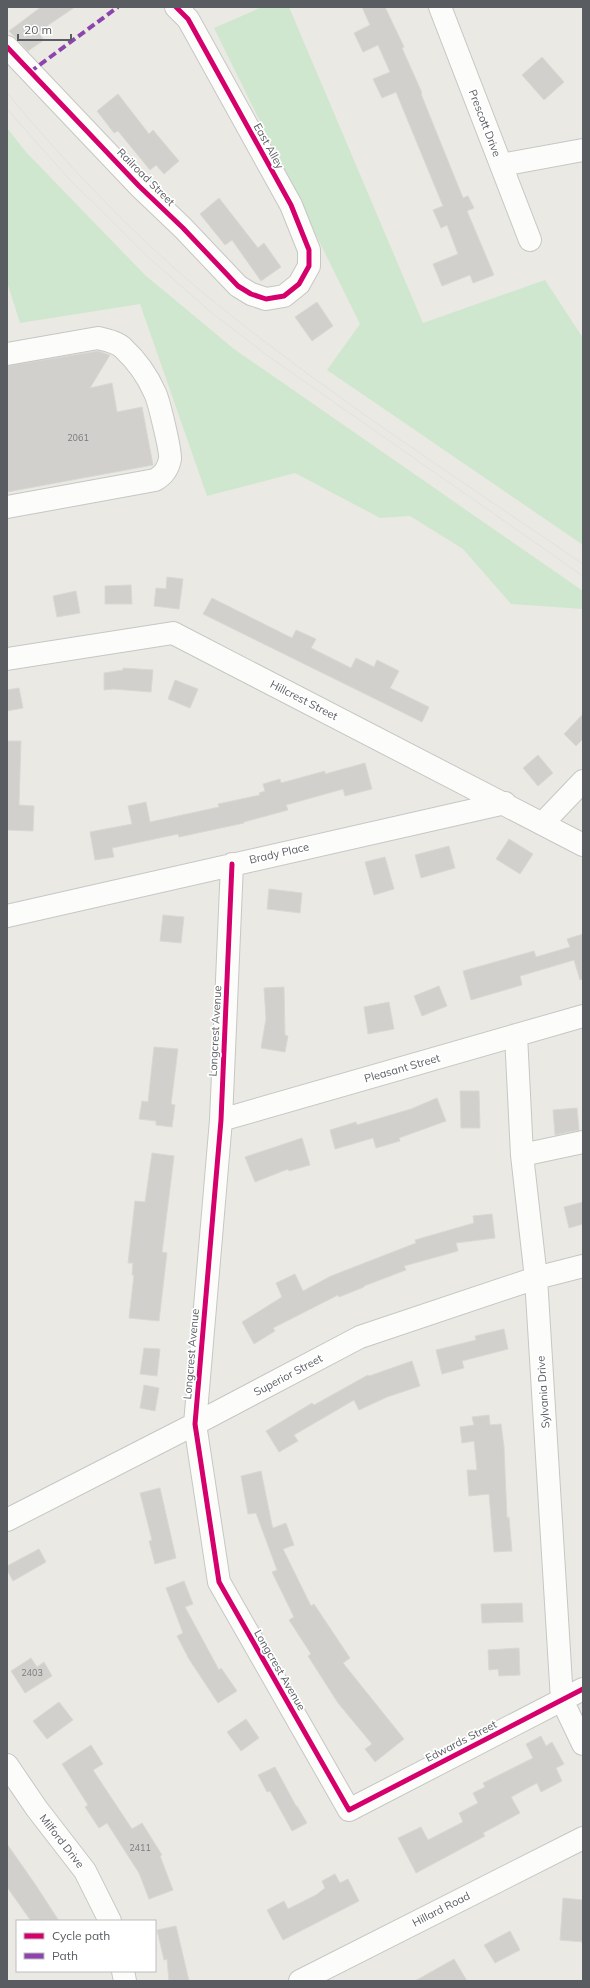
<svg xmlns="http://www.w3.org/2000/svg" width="590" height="1988" font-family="Mulish,sans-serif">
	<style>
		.green { fill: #d0e7cf }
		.building { fill: #d1d0cc; stroke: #dad8d2 }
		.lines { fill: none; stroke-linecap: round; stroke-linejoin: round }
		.minor-casing { stroke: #c6c7c5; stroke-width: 24 }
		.minor { stroke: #fcfcfb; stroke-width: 22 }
		.tram { stroke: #e2e2e1; stroke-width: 1 }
		.quiet { stroke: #8e44ad; stroke-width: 4; stroke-dasharray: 8 4; stroke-linecap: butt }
		.cycleway-casing { stroke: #fff; stroke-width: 8 }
		.cycleway { stroke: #d6006c; stroke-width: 5 }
		.labels { text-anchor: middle; stroke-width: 3.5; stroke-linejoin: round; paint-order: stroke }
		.number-label { font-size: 9px; fill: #787b7e }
		.street-label { font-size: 11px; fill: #595d62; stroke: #fff }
	</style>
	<rect width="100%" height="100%" fill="#eae9e3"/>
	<!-- green -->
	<path class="green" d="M 262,7 L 289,7 L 423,323 L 545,280 L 583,338 L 583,545 L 327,370 L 360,324 L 214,28 Z
		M 7,128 L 26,152 L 145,275 L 234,349 L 583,591 L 583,609 L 511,604 L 463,549 L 410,516 L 380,518 L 295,473 L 207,496 L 140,304 L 20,323 L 7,282 Z"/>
	<!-- building -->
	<path class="building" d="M 41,7 L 75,7 L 38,32 L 44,40 L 28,51 L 9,31 Z
		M 362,7 L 385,7 L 404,47 L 402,48 L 422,93 L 421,94 L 463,198 L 468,196 L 474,208 L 467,211 L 494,275 L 473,283 L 470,275 L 442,286 L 433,264 L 458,254 L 447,225 L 441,228 L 433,210 L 443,206 L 396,92 L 382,98 L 373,79 L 390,72 L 378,45 L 363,52 L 354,33 L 370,25 Z
		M 542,57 L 564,82 L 544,100 L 522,75 Z
		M 118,94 L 149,134 L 153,130 L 179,161 L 164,174 L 156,165 L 150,170 L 118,131 L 114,133 L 97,111 Z
		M 219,198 L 258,248 L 264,243 L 281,267 L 261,281 L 232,240 L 225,245 L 200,214 Z
		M 317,302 L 333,326 L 312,341 L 295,317 Z
		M 98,351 L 110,355 L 90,388 L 112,383 L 117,412 L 142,407 L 153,465 L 7,492 L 7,366 Z
		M 167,577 L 183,579 L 179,609 L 154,606 L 156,588 L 166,589 Z
		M 131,585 L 132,604 L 105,604 L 105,586 Z
		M 76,591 L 80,613 L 57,617 L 53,596 Z
		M 212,598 L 292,638 L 296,630 L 316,639 L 311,648 L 351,668 L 356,658 L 374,667 L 377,660 L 399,671 L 390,688 L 429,707 L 422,722 L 203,614 Z
		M 123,668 L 153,670 L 151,692 L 113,689 L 104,690 L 104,673 L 123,670 Z
		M 175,680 L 198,689 L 190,708 L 168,699 Z
		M 19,688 L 23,708 L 7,711 L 7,690 Z
		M 583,714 L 583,739 L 576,746 L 564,734 Z
		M 7,741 L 21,741 L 19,805 L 34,806 L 33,831 L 7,830 Z
		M 538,755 L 553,773 L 538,786 L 523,768 Z
		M 365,763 L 372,789 L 345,796 L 343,789 L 286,805 L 288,810 L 244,822 L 244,823 L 179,837 L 178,834 L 112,848 L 114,857 L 95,860 L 90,832 L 132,824 L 128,806 L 146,802 L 150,822 L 219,807 L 218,804 L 260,795 L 259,793 L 265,791 L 263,784 L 280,779 L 281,783 L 325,771 L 325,774 Z
		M 509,839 L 533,854 L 520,874 L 496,859 Z
		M 449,846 L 455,868 L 421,878 L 415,855 Z
		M 385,857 L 394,889 L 374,895 L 365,862 Z
		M 269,889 L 302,893 L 300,913 L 267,909 Z
		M 163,915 L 184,917 L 181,943 L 160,941 Z
		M 583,934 L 583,979 L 580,980 L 574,960 L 520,976 L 522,985 L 471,1000 L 463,971 L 534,951 L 536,957 L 570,947 L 567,939 Z
		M 439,986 L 447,1006 L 422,1016 L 414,996 Z
		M 284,987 L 285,1035 L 288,1036 L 285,1052 L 261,1048 L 266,1019 L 264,988 Z
		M 389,1002 L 394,1029 L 368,1034 L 364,1007 Z
		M 154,1047 L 178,1049 L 171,1104 L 175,1105 L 172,1127 L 156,1125 L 156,1121 L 139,1119 L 142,1101 L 148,1102 Z
		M 460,1091 L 479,1091 L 480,1128 L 461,1128 Z
		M 437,1098 L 446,1121 L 399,1138 L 400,1141 L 376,1148 L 373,1138 L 335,1149 L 330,1130 L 356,1122 L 357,1125 L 411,1109 Z
		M 577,1108 L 579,1130 L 555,1135 L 553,1110 Z
		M 302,1138 L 310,1165 L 289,1171 L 288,1169 L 255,1182 L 245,1157 Z
		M 152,1153 L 174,1156 L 162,1252 L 167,1253 L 159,1321 L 129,1318 L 134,1275 L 132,1275 L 133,1263 L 128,1263 L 135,1201 L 145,1202 Z
		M 583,1202 L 583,1224 L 569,1228 L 564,1207 Z
		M 492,1214 L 495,1238 L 456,1243 L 458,1251 L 404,1266 L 406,1270 L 364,1286 L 364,1287 L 339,1297 L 338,1295 L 273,1328 L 275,1331 L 254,1344 L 242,1322 L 282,1297 L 276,1283 L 295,1274 L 303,1291 L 331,1276 L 416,1243 L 415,1240 L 474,1223 L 473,1216 Z
		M 504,1329 L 508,1349 L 462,1361 L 464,1368 L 442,1374 L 436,1350 L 476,1340 L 475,1336 Z
		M 144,1348 L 160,1349 L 157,1376 L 140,1374 Z
		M 412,1361 L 420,1386 L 387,1397 L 359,1410 L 354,1400 L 294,1435 L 298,1441 L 279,1452 L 266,1431 L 312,1403 L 314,1405 L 368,1375 L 369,1376 Z
		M 144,1385 L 159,1388 L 155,1411 L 140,1408 Z
		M 489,1415 L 490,1425 L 501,1424 L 504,1447 L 507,1518 L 509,1517 L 512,1551 L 494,1552 L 489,1494 L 469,1496 L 467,1470 L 477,1470 L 474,1441 L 462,1443 L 460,1427 L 474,1425 L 472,1417 Z
		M 261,1471 L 272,1525 L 273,1528 L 286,1523 L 294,1545 L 283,1549 L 311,1606 L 314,1604 L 350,1658 L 343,1663 L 404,1739 L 375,1762 L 365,1749 L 372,1744 L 338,1703 L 308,1656 L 311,1654 L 289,1620 L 294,1617 L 272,1572 L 277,1570 L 256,1513 L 248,1514 L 241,1476 Z
		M 160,1488 L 176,1558 L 155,1564 L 149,1541 L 152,1540 L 140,1493 Z
		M 39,1549 L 46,1562 L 13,1581 L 7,1570 L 7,1566 Z
		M 184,1581 L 193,1604 L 185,1607 L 219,1670 L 221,1668 L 237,1691 L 218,1703 L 189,1659 L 177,1636 L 183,1633 L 166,1588 Z
		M 522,1603 L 523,1622 L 482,1623 L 481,1604 Z
		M 519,1648 L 520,1675 L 499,1676 L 498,1669 L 489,1670 L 488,1650 Z
		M 31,1658 L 37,1667 L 44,1662 L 52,1676 L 25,1693 L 11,1671 Z
		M 59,1702 L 73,1720 L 47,1739 L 33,1721 Z
		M 246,1719 L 259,1738 L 241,1751 L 227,1732 Z
		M 541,1736 L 546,1746 L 552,1742 L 564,1764 L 556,1768 L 562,1781 L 541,1792 L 537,1783 L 511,1797 L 520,1813 L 483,1833 L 485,1836 L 416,1873 L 398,1838 L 421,1827 L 428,1840 L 463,1822 L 459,1813 L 478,1803 L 473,1793 L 485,1787 L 483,1783 L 533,1758 L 526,1744 Z
		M 91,1745 L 103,1764 L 93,1770 L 132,1829 L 142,1823 L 162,1855 L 160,1856 L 173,1890 L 149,1899 L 139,1873 L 107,1823 L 99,1828 L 85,1807 L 88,1805 L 62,1764 Z
		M 275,1767 L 296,1806 L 297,1806 L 307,1823 L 292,1831 L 270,1791 L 267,1792 L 258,1775 Z
		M 7,1844 L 35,1884 L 59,1921 L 31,1921 L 7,1887 Z
		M 335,1874 L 340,1883 L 348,1879 L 359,1901 L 283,1940 L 267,1910 L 284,1901 L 288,1909 L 316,1895 L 325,1888 L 322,1881 Z
		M 563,1898 L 583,1900 L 583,1942 L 560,1940 Z
		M 176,1926 L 189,1981 L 169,1981 L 167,1959 L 164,1960 L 157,1930 Z
		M 510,1931 L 520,1950 L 495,1963 L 484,1945 Z
		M 454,1959 L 467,1981 L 415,1981 Z"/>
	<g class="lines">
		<!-- minor casing -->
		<g class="minor-casing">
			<path id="minor" d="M 440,7 L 530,240
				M 7,47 L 139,186 L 183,228 L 238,286 L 251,294 L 266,299 L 284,296 L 299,284 L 309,266 L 309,250 L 291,205 L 188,19 L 176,7
				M 501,165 L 583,150
				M 7,354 L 98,338 C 106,340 117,342 123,348 C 136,360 148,377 155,393 C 159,401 171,452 170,459 C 168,469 164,475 155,480 L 7,507
				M 7,659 L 173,633 L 583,845
				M 543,823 L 583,781
				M 232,864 L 221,1120 L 195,1424 L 219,1582 L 349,1810 L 583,1689
				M 7,916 L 505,803
				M 516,1035 L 522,1155 L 536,1278 L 562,1700 L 583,1744
				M 221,1120 L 583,1016
				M 522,1155 L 583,1142
				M 7,1520 L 195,1424 L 360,1337 L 536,1278 L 583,1266
				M 7,1765 L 37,1809 L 85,1871 L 110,1921
				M 123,1971 L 125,1981
				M 300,1981 L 583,1838"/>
		</g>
		<!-- minor -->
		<use href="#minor" class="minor"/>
		<!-- tram -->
		<path class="tram" d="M 7,93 C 69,167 138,240 213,301 C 330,396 459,479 583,564
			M 7,109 L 71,181 L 148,257 L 212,313 L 268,356 L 583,576"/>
		<!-- quiet -->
		<path class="quiet" d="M 30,72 L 118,7"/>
		<!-- cycleway casing -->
		<g class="cycleway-casing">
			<path id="cycleway" d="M 7,47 L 139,186 L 183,228 L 238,286 L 251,294 L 266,299 L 284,296 L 299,284 L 309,266 L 309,250 L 291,205 L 188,19 L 176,7
				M 232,864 L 221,1120 L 195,1424 L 219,1582 L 349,1810 L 583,1689"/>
		</g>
		<!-- cycleway -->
		<use href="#cycleway" class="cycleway"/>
	</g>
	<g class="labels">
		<!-- number labels -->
		<g class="number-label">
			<text x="78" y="441">2061</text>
			<text x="32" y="1676">2403</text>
			<text x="140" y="1851">2411</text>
		</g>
		<!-- street labels -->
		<g class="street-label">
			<text transform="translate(485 123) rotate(69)" y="4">Prescott Drive</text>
			<text transform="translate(269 146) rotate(61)" y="4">East Alley</text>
			<text transform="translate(146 177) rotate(45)" y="4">Railroad Street</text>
			<text transform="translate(304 700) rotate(27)" y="4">Hillcrest Street</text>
			<text transform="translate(279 853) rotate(-13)" y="4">Brady Place</text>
			<text transform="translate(215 1031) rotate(-87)" y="4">Longcrest Avenue</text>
			<text transform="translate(402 1068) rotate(-16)" y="4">Pleasant Street</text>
			<text transform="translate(191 1354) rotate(-85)" y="4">Longcrest Avenue</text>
			<text transform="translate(288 1375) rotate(-28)" y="4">Superior Street</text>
			<text transform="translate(543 1392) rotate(-94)" y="4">Sylvania Drive</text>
			<text transform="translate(280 1670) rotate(60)" y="4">Longcrest Avenue</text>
			<text transform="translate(461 1741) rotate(-27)" y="4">Edwards Street</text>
			<text transform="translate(62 1841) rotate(52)" y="4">Milford Drive</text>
			<text transform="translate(441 1909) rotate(-27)" y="4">Hillard Road</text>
		</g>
	</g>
	<!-- border -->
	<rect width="590" height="1988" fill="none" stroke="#595d62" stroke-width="16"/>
	<!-- legend -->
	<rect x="16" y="1920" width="140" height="52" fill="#ffffff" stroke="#bdbec0"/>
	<rect x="24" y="1933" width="20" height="6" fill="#d6006c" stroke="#bdbec0"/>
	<text x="52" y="1940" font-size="12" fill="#595d62">Cycle path</text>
	<rect x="24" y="1953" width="20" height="6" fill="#8e44ad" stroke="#bdbec0"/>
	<text x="52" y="1960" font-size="12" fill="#595d62">Path</text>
	<!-- scale -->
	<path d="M18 34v6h53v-6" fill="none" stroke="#595d62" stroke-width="2"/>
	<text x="24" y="34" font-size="12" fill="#595d62" stroke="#ffffff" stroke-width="3" paint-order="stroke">20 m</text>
</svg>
